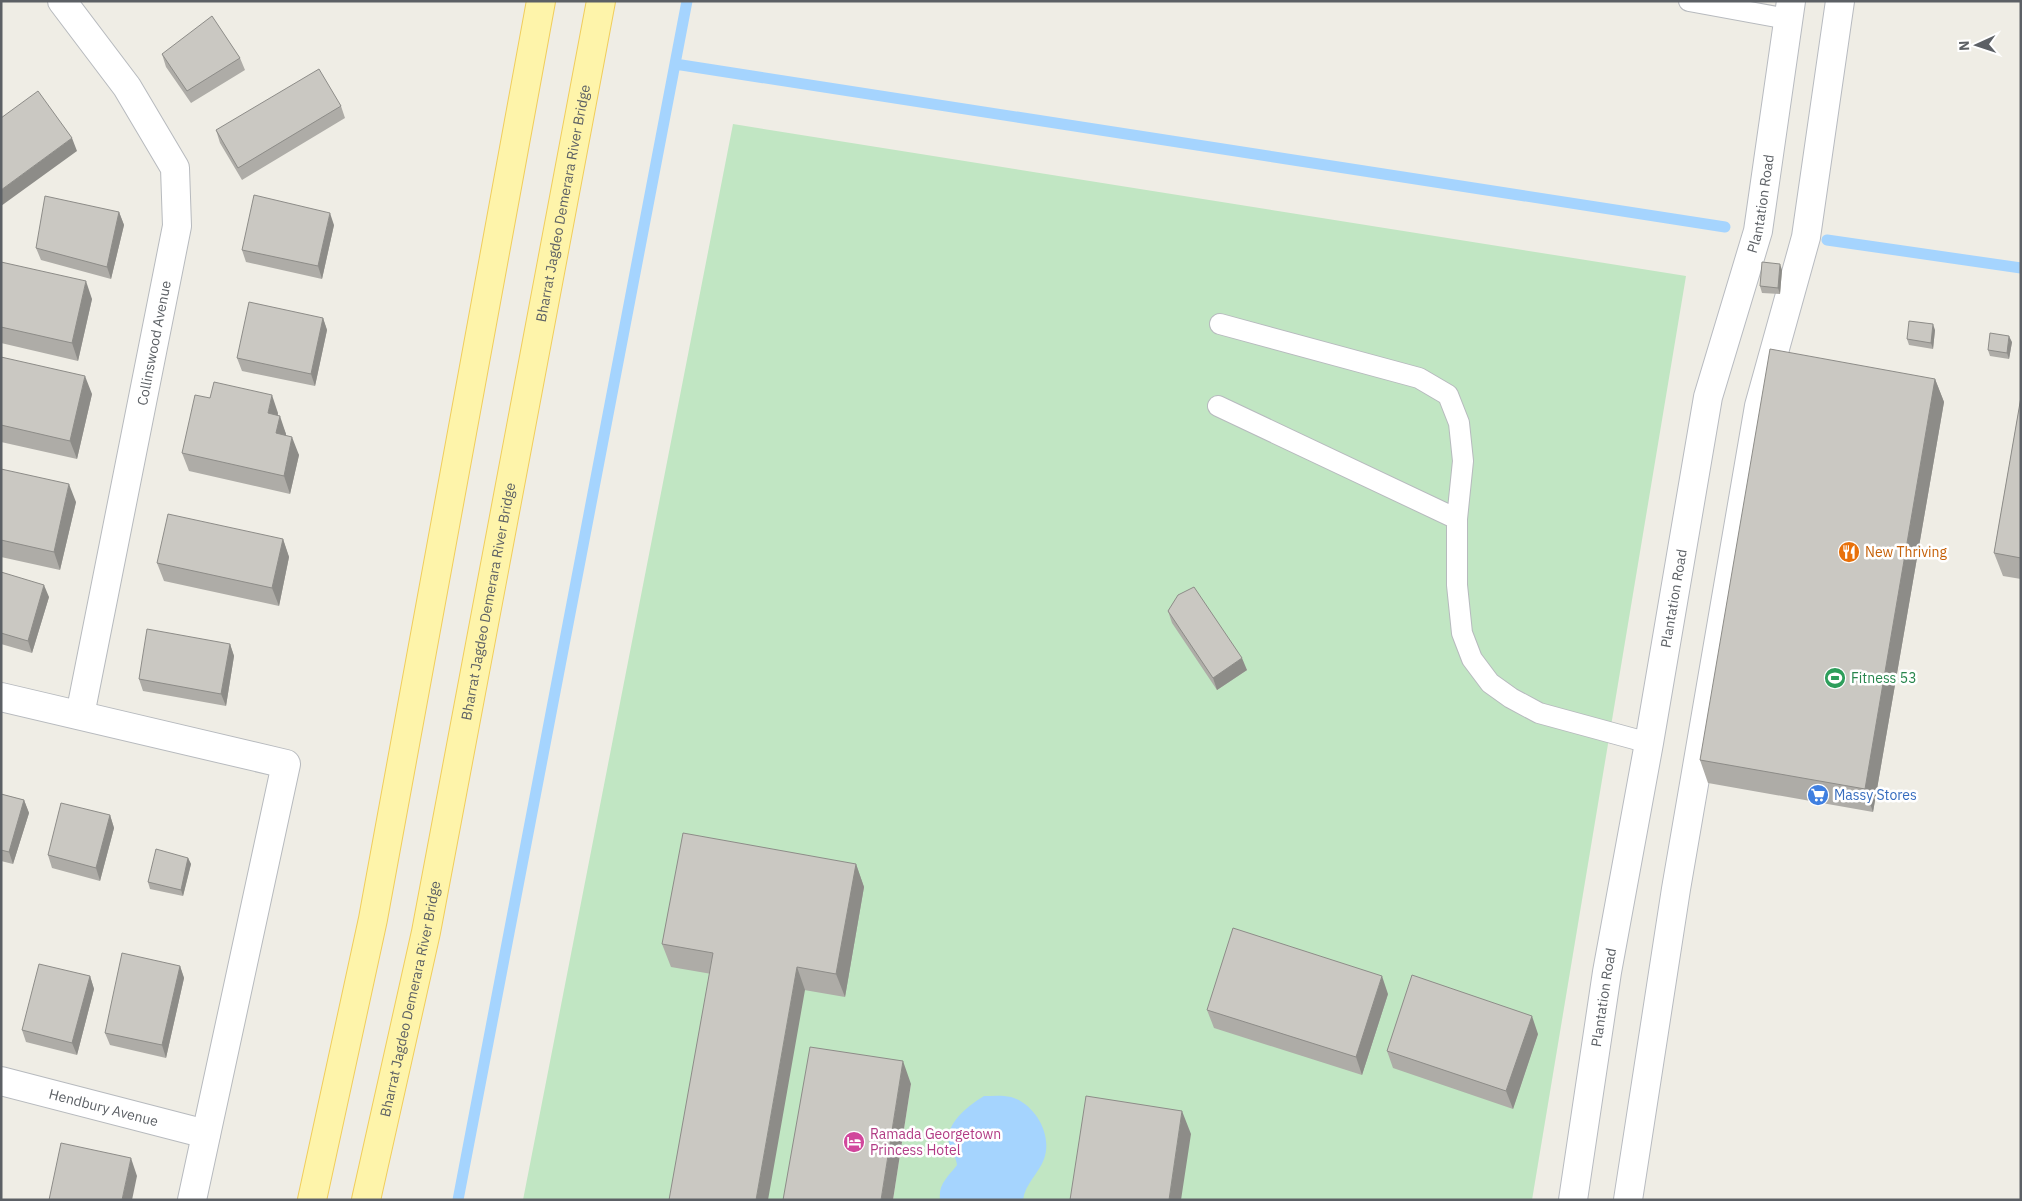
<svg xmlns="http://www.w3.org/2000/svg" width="2022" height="1201" font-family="'IBM Plex Sans',sans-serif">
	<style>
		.green { fill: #c1e6c3 }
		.water { fill: #a5d4fe }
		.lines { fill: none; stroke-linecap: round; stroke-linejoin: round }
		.stream { stroke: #a5d4fe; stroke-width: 11 }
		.lane-casing { stroke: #b7babe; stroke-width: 22 }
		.street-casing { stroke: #b7babe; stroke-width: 30 }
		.secondary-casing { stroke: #b8bbc0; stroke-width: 30 }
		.primary-casing { stroke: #f0cd5c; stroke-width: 30 }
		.lane { stroke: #fff; stroke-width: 20 }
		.street { stroke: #fff; stroke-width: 28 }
		.secondary { stroke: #fff; stroke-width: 28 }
		.primary { stroke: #fef4aa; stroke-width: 28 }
		.wall { fill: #aeaca7 }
		.shaded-wall { fill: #8d8c88 }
		.building { fill: #cac8c2; stroke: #8d8c88 }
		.labels { text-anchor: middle; stroke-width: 5; stroke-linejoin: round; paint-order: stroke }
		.street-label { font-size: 14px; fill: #5c6065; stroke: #fff }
		.food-label { font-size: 14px; fill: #c56008; stroke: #fff; text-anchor: start }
		.leisure-label { font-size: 14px; fill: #27864d; stroke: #fff; text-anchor: start }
		.shop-label { font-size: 14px; fill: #366cbe; stroke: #fff; text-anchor: start }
		.hotel-label { font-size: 14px; fill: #b23c85; stroke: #fff; text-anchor: start }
	</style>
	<rect width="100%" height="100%" fill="#efede5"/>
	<!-- green -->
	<path class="green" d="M 733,124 L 1686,276 L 1532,1200 L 893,1200 L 911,1084 L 795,1200 L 523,1200 Z"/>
	<!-- water -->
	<path class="water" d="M 984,1096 C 993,1096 1002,1095 1011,1097 C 1035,1104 1053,1135 1044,1159 C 1039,1173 1025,1184 1023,1200 L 940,1200 C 938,1184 948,1177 957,1165 C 956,1157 953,1154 950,1147 C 942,1125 968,1106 984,1096 Z"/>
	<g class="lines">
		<!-- stream -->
		<path class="stream" d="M 675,64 L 1725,227
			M 1827,240 L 2021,268
			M 458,1200 L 687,1"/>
		<!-- lane casing -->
		<g class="lane-casing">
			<path id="lane" d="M 1689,1 L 1788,19
				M 1220,324 L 1419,378 L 1448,395 L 1459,423 L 1463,461 L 1457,519 L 1457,585 L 1462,633 L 1472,659 L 1490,683 L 1511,698 L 1539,713 L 1649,743
				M 1218,406 L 1457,519"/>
		</g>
		<!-- street casing -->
		<g class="street-casing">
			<g id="street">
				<path d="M 62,1 L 127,87 L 175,168 L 177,226 L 80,715"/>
				<path d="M 1,697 L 286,764 L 192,1200"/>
				<path id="s1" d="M 1,1081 L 206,1134"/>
			</g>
		</g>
		<!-- secondary casing -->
		<g class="secondary-casing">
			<g id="secondary">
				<path id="s2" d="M 1573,1200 L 1607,972 L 1649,743 L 1708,397 L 1758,231 L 1791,1"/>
				<path d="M 1628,1200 L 1676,889 L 1759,406 L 1806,237 L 1840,1"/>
			</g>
		</g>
		<!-- primary casing -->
		<g class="primary-casing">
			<g id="primary">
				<path d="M 312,1200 L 373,919 L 541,1"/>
				<path id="s3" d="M 366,1200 L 426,932 L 601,1"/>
			</g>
		</g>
		<!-- lane -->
		<use href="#lane" class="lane"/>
		<!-- street -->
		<use href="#street" class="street"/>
		<!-- secondary -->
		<use href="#secondary" class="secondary"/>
		<!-- primary -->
		<use href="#primary" class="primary"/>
	</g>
	<!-- wall -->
	<path class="wall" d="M 162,54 L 240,58 L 245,70 L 191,103 L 166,67 Z
		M 341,106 L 345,118 L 242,180 L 220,143 L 216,130 Z
		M 119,212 L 124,225 L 111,279 L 41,260 L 36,248 Z
		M 334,225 L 322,279 L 246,262 L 242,250 Z
		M 1,262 L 92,299 L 78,361 L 1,343 Z
		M 1782,270 L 1780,294 L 1762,293 L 1760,286 Z
		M 323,318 L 327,330 L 315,386 L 242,371 L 237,358 Z
		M 1935,330 L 1933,349 L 1909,345 L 1907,339 Z
		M 2012,342 L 2009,359 L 1990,356 L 1988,350 Z
		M 1,357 L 92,394 L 77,459 L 1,442 Z
		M 1935,379 L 1944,402 L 1873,812 L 1708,783 L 1700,760 Z
		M 2021,397 L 2021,579 L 2003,576 L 1994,553 Z
		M 278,413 L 278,415 L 286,434 L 286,436 L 299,455 L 290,494 L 189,471 L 182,453 Z
		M 1,469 L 76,502 L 60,570 L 1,557 Z
		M 283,539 L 289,557 L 279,606 L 164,581 L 157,563 Z
		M 1,572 L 49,597 L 32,653 L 1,644 Z
		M 1168,611 L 1247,670 L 1217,690 L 1172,623 Z
		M 230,644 L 234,656 L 226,706 L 143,691 L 139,679 Z
		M 1,794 L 24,800 L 29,813 L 13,864 L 1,861 Z
		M 110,815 L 114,828 L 100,881 L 52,868 L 48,855 Z
		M 188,858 L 191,864 L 183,896 L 150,889 L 148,882 Z
		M 856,864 L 864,887 L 845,997 L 671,967 L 662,944 Z
		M 180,966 L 184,978 L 166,1058 L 110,1045 L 105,1033 Z
		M 90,976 L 94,989 L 77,1055 L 26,1042 L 22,1030 Z
		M 1388,994 L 1362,1075 L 1214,1028 L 1207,1010 Z
		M 1538,1034 L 1513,1109 L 1393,1068 L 1387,1051 Z"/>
	<!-- shaded-wall -->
	<path class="shaded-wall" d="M 72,138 L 77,151 L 1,206 L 1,190 Z
		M 119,212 L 124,225 L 111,279 L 107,267 Z
		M 330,213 L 334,225 L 322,279 L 318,266 Z
		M 1780,264 L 1782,270 L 1780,294 L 1778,288 Z
		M 86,281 L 92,299 L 78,361 L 72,343 Z
		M 323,318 L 327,330 L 315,386 L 311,374 Z
		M 1933,324 L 1935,330 L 1933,349 L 1931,343 Z
		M 2009,336 L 2012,342 L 2009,359 L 2007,353 Z
		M 85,376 L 92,394 L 77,459 L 70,441 Z
		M 1935,379 L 1944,402 L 1873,812 L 1865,789 Z
		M 272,395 L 278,413 L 274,431 L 268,413 Z
		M 280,416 L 286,434 L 283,451 L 276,433 Z
		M 292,437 L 299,455 L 290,494 L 284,476 Z
		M 69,484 L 76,502 L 60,570 L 54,552 Z
		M 283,539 L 289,557 L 279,606 L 272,588 Z
		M 44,585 L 49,597 L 32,653 L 28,641 Z
		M 230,644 L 234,656 L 226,706 L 221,694 Z
		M 1242,658 L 1247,670 L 1217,690 L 1213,678 Z
		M 24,800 L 29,813 L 13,864 L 9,852 Z
		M 110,815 L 114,828 L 100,881 L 96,868 Z
		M 188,858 L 191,864 L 183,896 L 181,890 Z
		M 856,864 L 864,887 L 845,997 L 836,974 Z
		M 180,966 L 184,978 L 166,1058 L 162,1045 Z
		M 797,967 L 805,990 L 768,1200 L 756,1200 Z
		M 90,976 L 94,989 L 77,1055 L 72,1043 Z
		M 1382,976 L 1388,994 L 1362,1075 L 1356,1057 Z
		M 1532,1016 L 1538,1034 L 1513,1109 L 1506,1091 Z
		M 903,1061 L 911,1084 L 893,1200 L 881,1200 Z
		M 1182,1111 L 1191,1134 L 1181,1200 L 1169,1200 Z
		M 131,1158 L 137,1176 L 132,1200 L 122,1200 Z"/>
	<!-- building -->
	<path class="building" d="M 212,16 L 240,58 L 187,91 L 162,54 Z
		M 319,69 L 341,106 L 238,168 L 216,130 Z
		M 38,91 L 72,138 L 1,190 L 1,118 Z
		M 254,195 L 330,213 L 318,266 L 242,250 Z
		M 45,196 L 119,212 L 107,267 L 36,248 Z
		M 1,262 L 86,281 L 72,343 L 1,327 Z
		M 1762,262 L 1780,264 L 1778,288 L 1760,286 Z
		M 249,302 L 323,318 L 311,374 L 237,358 Z
		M 1909,321 L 1933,324 L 1931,343 L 1907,339 Z
		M 1990,333 L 2009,336 L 2007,353 L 1988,350 Z
		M 1770,349 L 1935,379 L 1865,789 L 1700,760 Z
		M 1,357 L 85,376 L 70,441 L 1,425 Z
		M 214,382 L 272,395 L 268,413 L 280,416 L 276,433 L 292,437 L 284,476 L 182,453 L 195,395 L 210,398 Z
		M 2021,397 L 2021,558 L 1994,553 Z
		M 1,469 L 69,484 L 54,552 L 1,540 Z
		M 168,514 L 283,539 L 272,588 L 157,563 Z
		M 1,572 L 44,585 L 28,641 L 1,633 Z
		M 1194,587 L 1242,658 L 1213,678 L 1168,611 L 1178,595 Z
		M 147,629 L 230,644 L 221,694 L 139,679 Z
		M 1,794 L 24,800 L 9,852 L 1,850 Z
		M 61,803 L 110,815 L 96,868 L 48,855 Z
		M 683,833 L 856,864 L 836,974 L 797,967 L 756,1200 L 669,1200 L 713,953 L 662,944 Z
		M 156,849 L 188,858 L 181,890 L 148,882 Z
		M 1233,928 L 1382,976 L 1356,1057 L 1207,1010 Z
		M 122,953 L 180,966 L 162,1045 L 105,1033 Z
		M 39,964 L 90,976 L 72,1043 L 22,1030 Z
		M 1412,975 L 1532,1016 L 1506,1091 L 1387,1051 Z
		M 810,1047 L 903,1061 L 881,1200 L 783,1200 Z
		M 1086,1096 L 1182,1111 L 1169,1200 L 1070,1200 Z
		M 61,1143 L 131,1158 L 122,1200 L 49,1200 Z"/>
	<!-- icons -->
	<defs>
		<g id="restaurant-disc" transform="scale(1.125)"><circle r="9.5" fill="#e8710a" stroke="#fff"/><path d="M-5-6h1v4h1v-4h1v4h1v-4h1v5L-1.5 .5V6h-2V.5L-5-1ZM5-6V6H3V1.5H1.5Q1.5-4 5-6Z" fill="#fff"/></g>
		<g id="stadium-disc" transform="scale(1.125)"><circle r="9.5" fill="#2e9e5b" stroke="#fff"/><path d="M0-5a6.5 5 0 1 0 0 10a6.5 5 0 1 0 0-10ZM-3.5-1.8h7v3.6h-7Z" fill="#fff"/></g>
		<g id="supermarket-disc" transform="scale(1.125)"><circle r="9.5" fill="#3f7fe0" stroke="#fff"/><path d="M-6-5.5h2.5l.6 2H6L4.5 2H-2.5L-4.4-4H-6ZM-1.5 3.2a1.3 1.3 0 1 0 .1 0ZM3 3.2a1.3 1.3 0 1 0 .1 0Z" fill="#fff"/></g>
		<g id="hotel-disc" transform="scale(1.125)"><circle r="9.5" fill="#d1479c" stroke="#fff"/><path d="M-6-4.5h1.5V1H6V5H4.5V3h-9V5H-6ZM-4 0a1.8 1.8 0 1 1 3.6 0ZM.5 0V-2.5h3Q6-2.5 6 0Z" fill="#fff"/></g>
	</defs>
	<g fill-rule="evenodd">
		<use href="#restaurant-disc" x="1849" y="552"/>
		<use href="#stadium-disc" x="1835" y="678"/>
		<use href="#supermarket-disc" x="1818" y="795"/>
		<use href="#hotel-disc" x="854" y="1142"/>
	</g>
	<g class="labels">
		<!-- street labels -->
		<g class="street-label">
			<text dy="5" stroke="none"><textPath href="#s3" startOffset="1016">Bharrat Jagdeo Demerara River Bridge</textPath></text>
			<text dy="5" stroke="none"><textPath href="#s2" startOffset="1015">Plantation Road</textPath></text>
			<text transform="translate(154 343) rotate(-79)" y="5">Collinswood Avenue</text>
			<text dy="5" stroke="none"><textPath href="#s2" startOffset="610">Plantation Road</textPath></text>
			<text dy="5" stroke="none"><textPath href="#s3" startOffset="611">Bharrat Jagdeo Demerara River Bridge</textPath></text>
			<text dy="5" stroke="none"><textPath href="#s2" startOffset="205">Plantation Road</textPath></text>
			<text dy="5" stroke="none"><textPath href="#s3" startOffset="206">Bharrat Jagdeo Demerara River Bridge</textPath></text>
			<text dy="5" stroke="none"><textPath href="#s1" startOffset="106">Hendbury Avenue</textPath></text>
		</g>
		<!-- food labels -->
		<g class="food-label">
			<text x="1865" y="557">New Thriving</text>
		</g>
		<!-- leisure labels -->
		<g class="leisure-label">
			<text x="1851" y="683">Fitness 53</text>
		</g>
		<!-- shop labels -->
		<g class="shop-label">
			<text x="1834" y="800">Massy Stores</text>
		</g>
		<!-- hotel labels -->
		<g class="hotel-label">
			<text x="870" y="1139">Ramada Georgetown<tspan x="870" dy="16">Princess Hotel</tspan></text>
		</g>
	</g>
	<!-- border -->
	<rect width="2022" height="1201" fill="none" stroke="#5c6065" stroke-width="5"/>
	<!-- north arrow -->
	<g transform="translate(1977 45) rotate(267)" stroke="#ffffff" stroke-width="4" paint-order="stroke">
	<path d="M0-4L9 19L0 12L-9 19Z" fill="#5c6065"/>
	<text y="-8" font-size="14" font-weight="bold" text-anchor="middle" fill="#5c6065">N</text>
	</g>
</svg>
